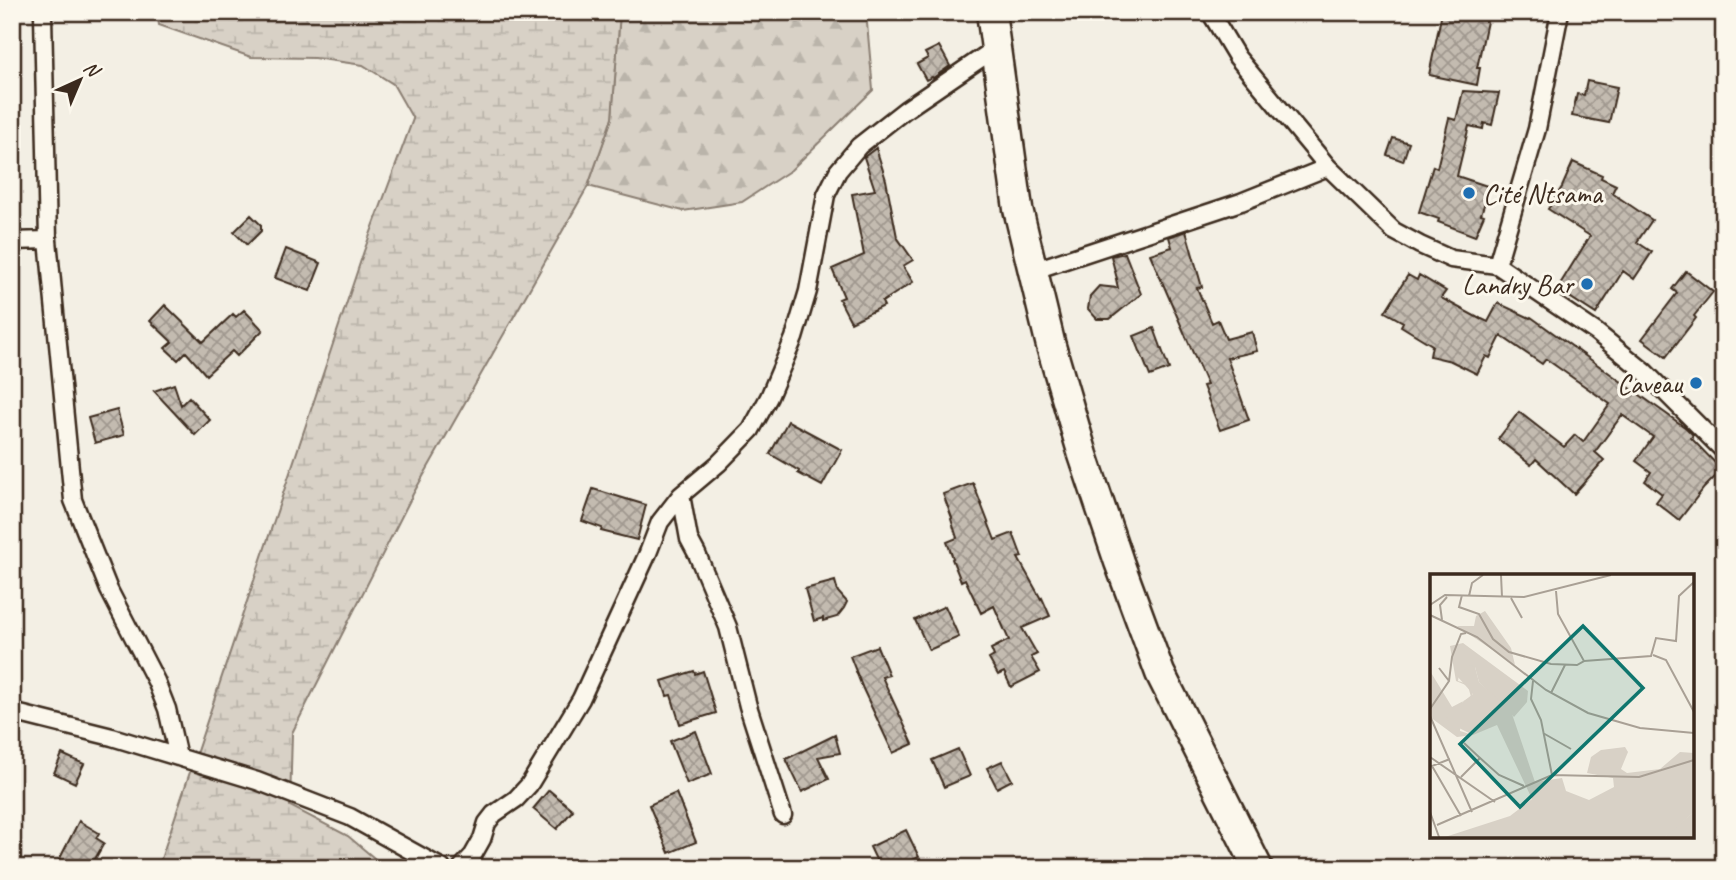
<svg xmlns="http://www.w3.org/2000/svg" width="1736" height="880" font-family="Caveat,sans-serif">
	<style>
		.forest { fill: url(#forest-firs); stroke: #8a7e72; stroke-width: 2 }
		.wetland { fill: url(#wetland-marsh); stroke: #8a7e72; stroke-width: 2 }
		.building { fill: url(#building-cross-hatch); stroke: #3b2a1e; stroke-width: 2 }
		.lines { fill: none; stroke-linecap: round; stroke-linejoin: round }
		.minor-casing { stroke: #3b2a1e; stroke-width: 21 }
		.trunk-casing { stroke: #3b2a1e; stroke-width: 33 }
		.minor { stroke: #fbf7ec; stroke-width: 16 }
		.trunk { stroke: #fbf7ec; stroke-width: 28 }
		.poi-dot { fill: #1f6fb2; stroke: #fbf7ec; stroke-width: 2.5 }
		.labels { text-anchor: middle; stroke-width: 6; stroke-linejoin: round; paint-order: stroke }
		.poi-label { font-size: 28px; fill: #3b2a1e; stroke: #fbf7ec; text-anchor: end }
		.inset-road { fill: none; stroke: #a9a095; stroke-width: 2 }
		.view { fill: #0f766e; fill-opacity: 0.15; stroke: #0f766e; stroke-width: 3.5 }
		.inset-edge { fill: none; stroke: #3b2a1e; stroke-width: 3.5 }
	</style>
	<defs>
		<pattern id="forest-firs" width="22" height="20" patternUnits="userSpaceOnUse" patternTransform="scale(1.75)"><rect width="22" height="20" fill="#d8d1c6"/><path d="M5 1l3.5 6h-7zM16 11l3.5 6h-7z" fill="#bab4aa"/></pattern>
		<pattern id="wetland-marsh" width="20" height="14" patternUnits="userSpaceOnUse" patternTransform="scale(1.75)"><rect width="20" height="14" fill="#d8d1c6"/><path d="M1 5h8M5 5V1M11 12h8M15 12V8" fill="none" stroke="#bab4aa"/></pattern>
		<pattern id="building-cross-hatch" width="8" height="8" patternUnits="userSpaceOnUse" patternTransform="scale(1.75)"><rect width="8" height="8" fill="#c3bbb0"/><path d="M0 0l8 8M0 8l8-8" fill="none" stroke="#a0988f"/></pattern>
	</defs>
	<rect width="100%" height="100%" fill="#f3efe4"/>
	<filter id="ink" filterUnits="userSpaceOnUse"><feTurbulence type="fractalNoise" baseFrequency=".0143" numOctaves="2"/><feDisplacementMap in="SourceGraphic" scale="14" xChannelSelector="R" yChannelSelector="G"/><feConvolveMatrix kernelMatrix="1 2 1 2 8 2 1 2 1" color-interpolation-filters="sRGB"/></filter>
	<g filter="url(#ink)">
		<!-- forest -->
		<path class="forest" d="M 620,12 L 866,12 L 873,90 L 791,170 L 742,202 L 683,211 L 588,186 L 612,118 Z"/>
		<!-- wetland -->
		<path class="wetland" d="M 157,12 L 620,12 L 612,118 L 588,186 L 413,494 L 292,733 L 290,806 L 348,836 L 386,868 L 158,868 L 364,251 L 413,119 L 393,84 L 363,65 L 314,58 L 251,57 L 159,25 Z"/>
		<!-- building -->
		<path class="building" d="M 1442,12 L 1489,12 L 1477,68 L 1480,68 L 1477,85 L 1429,75 Z
			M 939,46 L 950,66 L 933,78 L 932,77 L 926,80 L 917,64 L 928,58 L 925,53 Z
			M 1587,81 L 1617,87 L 1609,123 L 1572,116 L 1577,94 L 1584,95 Z
			M 1463,91 L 1499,93 L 1492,125 L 1484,123 L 1483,129 L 1469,126 L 1457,176 L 1490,187 L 1481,214 L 1484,215 L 1475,236 L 1438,222 L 1439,219 L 1419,212 L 1433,166 L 1437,168 L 1449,118 L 1456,120 Z
			M 1393,138 L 1409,143 L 1403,161 L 1387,155 Z
			M 876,148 L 886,180 L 897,237 L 913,260 L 903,266 L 913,282 L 882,302 L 884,306 L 851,322 L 839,299 L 844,297 L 832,269 L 864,255 L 852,194 L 875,190 L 864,157 Z
			M 1573,162 L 1602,175 L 1601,178 L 1616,185 L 1612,193 L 1652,220 L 1637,242 L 1652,252 L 1634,279 L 1623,271 L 1596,314 L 1557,289 L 1590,236 L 1548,209 L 1562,187 Z
			M 251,215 L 261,225 L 261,231 L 247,245 L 234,232 Z
			M 1186,231 L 1202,287 L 1197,288 L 1212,323 L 1218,320 L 1226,339 L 1252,332 L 1257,351 L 1227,358 L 1249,420 L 1220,430 L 1203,386 L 1207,385 L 1150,254 L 1172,247 L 1169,237 Z
			M 286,249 L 321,263 L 310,291 L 275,278 Z
			M 1125,253 L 1141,294 L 1110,319 L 1097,319 L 1088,309 L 1090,296 L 1099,286 L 1118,288 L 1116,279 L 1117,279 L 1111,256 Z
			M 1686,271 L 1713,292 L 1694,316 L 1696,318 L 1666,357 L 1642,339 L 1677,293 L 1672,289 Z
			M 1408,275 L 1417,280 L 1419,275 L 1446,291 L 1441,298 L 1480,319 L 1480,318 L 1488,322 L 1498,303 L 1530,318 L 1531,317 L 1686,428 L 1693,435 L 1691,438 L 1722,470 L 1704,488 L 1679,520 L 1656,502 L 1662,494 L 1645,481 L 1651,472 L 1636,461 L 1653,437 L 1622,415 L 1595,452 L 1604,460 L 1574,494 L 1536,459 L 1531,465 L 1498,439 L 1519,412 L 1564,447 L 1575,435 L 1583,442 L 1610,404 L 1546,359 L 1542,364 L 1501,336 L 1490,358 L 1486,356 L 1477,374 L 1451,361 L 1430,356 L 1432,345 L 1401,326 L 1403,322 L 1385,312 Z
			M 165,305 L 203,342 L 233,314 L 236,317 L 244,310 L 263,330 L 237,356 L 232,351 L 206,375 L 186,352 L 178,360 L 165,348 L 172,342 L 150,321 Z
			M 1154,328 L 1169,369 L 1150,376 L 1134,336 Z
			M 174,384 L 181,405 L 189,397 L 210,420 L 195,435 L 154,391 Z
			M 117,410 L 124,435 L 95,443 L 88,418 Z
			M 788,421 L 842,450 L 822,486 L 798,473 L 799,471 L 770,454 Z
			M 973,483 L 995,540 L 1013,533 L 1022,557 L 1018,558 L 1041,599 L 1042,598 L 1050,616 L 1022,628 L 1037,654 L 1031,657 L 1040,672 L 1011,687 L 1004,672 L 998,675 L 989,659 L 994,656 L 991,649 L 1009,640 L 994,606 L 981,613 L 965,579 L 961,581 L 952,559 L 953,558 L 947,542 L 957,538 L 951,519 L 952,518 L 943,494 Z
			M 593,489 L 646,505 L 637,540 L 601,531 L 602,528 L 582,521 Z
			M 835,581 L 838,592 L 847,602 L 844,608 L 837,617 L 823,621 L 823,618 L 814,621 L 805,589 Z
			M 945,606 L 959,637 L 929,650 L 915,620 Z
			M 877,646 L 889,675 L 882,677 L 913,744 L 893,753 L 863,689 L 850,656 Z
			M 694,671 L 695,674 L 703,671 L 716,713 L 680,724 L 671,695 L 667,696 L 662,681 Z
			M 696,731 L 712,774 L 687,784 L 670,741 Z
			M 835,735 L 840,753 L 818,757 L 829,779 L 802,792 L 786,759 Z
			M 958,749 L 970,776 L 944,787 L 932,760 Z
			M 62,754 L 84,764 L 75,783 L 54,773 Z
			M 1002,761 L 1012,780 L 997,788 L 987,768 Z
			M 549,790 L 573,810 L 557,829 L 533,809 Z
			M 676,793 L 696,842 L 669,853 L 649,805 Z
			M 79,821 L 99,833 L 96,838 L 104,843 L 90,868 L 55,868 Z
			M 906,830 L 919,857 L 896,868 L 880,868 L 870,847 Z"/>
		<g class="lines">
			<!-- minor casing -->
			<g class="minor-casing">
				<path id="minor" d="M 1210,12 L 1237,57 L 1328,167 L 1394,231 L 1420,245 L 1451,259 L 1497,265 L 1537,129 L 1560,12
					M 43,15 L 48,240
					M 12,241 L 48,240 L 73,500 L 109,590 L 156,681 L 167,709 L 178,757
					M 1497,265 L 1596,332 L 1645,372 L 1724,451
					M 1032,271 L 1241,202 L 1328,167
					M 681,495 L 689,539 L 697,554 L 728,627 L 748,706 L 783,815
					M 12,712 L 112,737 L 257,781 L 350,817 L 442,868
					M 461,868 L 473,855 L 482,839 L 487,823 L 494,814 L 516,799 L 529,785 L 581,699 L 648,553 L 660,522 L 681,495 L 719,463 L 751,430 L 769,397 L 794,338 L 808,291 L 826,195 L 838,171 L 859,146 L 905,110 L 996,48"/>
			</g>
			<!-- trunk casing -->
			<g class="trunk-casing">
				<path id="trunk" d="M 991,12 L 1018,209 L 1051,346 L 1083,455 L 1119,562 L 1160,673 L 1258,868"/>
			</g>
			<!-- minor -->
			<use href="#minor" class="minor"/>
			<!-- trunk -->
			<use href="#trunk" class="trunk"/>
		</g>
	</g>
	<!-- markers -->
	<g class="poi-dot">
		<circle cx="1469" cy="193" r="7"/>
		<circle cx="1587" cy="284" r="7"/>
		<circle cx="1696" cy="383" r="7"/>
	</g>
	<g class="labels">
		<!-- poi labels -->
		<g class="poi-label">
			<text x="1483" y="203" text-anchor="start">Cité Ntsama</text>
			<text x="1573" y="294">Landry Bar</text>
			<text x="1682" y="393">Caveau</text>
		</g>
	</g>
	<!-- overview -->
	<g transform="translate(1430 574)">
		<rect width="264" height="264" fill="#f3efe4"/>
		<path d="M 55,37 L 81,74 L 85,91 L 27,52 L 44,52 L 46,42 Z" fill="#d8d1c6"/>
		<path d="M 33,69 L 98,117 L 97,128 L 84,143 L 49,108 L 45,93 L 29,101 L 28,107 L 35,109 L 44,116 L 41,124 L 32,128 L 30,157 L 43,161 L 27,163 L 0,143 L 0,97 L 22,133 L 41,123 L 38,112 L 26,107 L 20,72 ZM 264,238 L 264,263 L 235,263 L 239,258 Z" fill="#d8d1c6"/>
		<path d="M 40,91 L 45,93 L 49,108 L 81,137 L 105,208 L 132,204 L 136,217 L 159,226 L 184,213 L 183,204 L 157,199 L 161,183 L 171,176 L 195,173 L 198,178 L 191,195 L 197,199 L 230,195 L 250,178 L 264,179 L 264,238 L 235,263 L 15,263 L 80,242 L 102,225 L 67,151 L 43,161 L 19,149 L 16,141 L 43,120 L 27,102 Z" fill="#d8d1c6"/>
		<path class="inset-road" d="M 71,1 L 72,23M 32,21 L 29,33 L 49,40 L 63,65 L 79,78 L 121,90 L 147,91 L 154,87 L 128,40 L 126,17M 39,22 L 42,9 L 53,1M 81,24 L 92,44M 0,31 L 15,21 L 94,23 L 181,1M 0,41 L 47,63 L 116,116 L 158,139 L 210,154 L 264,159M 12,46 L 10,31 L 17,23M 223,81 L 236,86 L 264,138M 154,87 L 221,82 L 226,64 L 246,67 L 249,22 L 264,8M 19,107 L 22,83 L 31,60 L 36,59M 103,107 L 101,125 L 111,146 L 122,201M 121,119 L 135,91M 0,135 L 19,107 L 9,94M 0,142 L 42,238M 113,159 L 141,175M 34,169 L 50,184M 0,183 L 65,228M 20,185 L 2,192 L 31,242M 31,203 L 50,184 L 69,201 L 94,212M 0,238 L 9,263M 7,251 L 122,201 L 209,203 L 264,186"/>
		<path class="view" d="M 153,52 L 213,114 L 90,233 L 30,170 Z"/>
		<rect width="264" height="264" class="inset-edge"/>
	</g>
	<!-- margin -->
	<rect width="1736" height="880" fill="none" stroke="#fbf7ec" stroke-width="42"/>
	<rect x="21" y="21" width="1694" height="838" fill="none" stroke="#3b2a1e" stroke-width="2.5" filter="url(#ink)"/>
	<!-- north arrow -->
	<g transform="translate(80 80) rotate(44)" stroke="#fbf7ec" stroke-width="5" paint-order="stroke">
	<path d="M0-5L12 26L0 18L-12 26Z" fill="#3b2a1e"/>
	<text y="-10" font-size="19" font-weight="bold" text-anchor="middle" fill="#3b2a1e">N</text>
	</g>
</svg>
